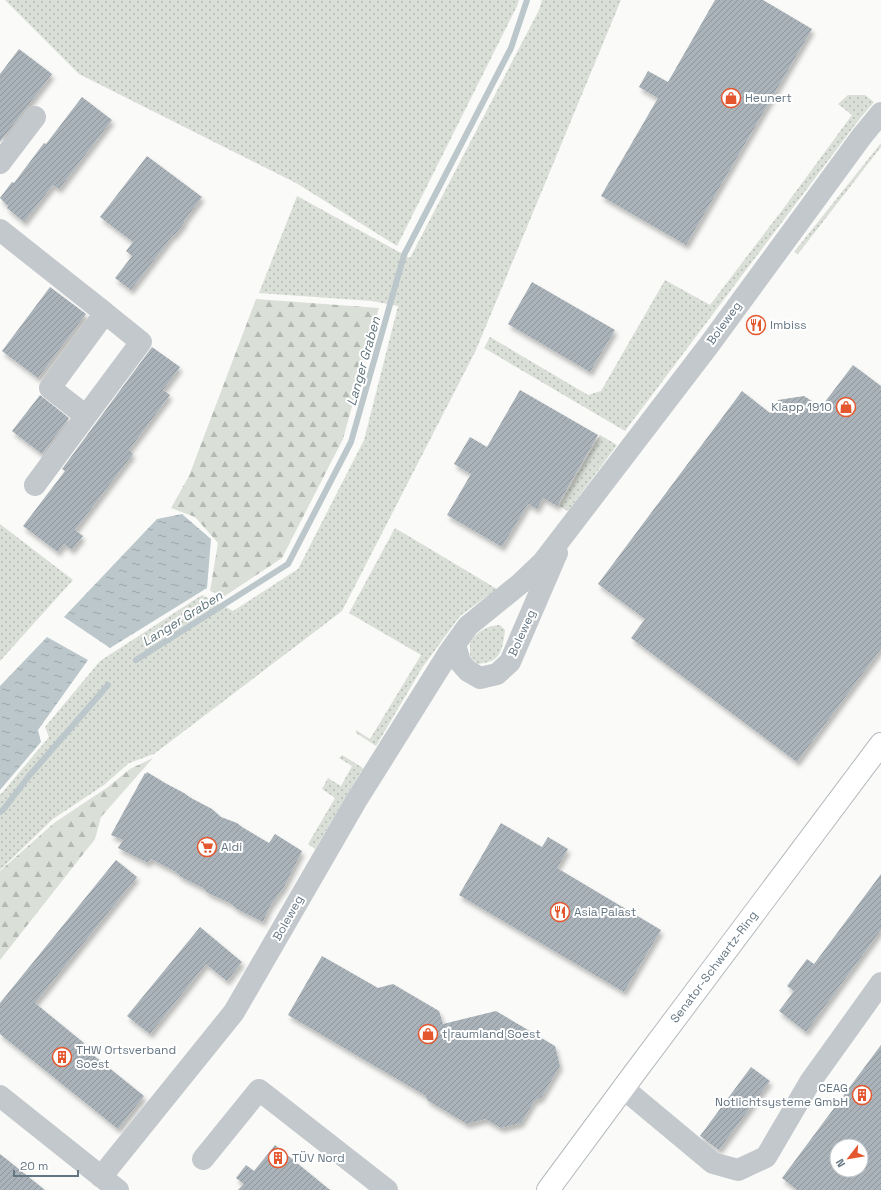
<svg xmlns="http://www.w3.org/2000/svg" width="881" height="1190" font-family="'Space Grotesk',sans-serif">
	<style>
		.grass { fill: url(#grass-dots) }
		.forest { fill: url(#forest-firs) }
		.water { fill: url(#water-ripples) }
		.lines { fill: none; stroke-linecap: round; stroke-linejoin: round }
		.stream { stroke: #bbc7cb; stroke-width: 6 }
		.building { fill: url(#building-hatch); fill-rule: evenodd; filter: url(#shadow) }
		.major-casing { stroke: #b5babe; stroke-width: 24 }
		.minor { stroke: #c3c8cc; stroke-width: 22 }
		.major { stroke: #fff; stroke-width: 22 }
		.labels { text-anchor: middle; stroke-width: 4; stroke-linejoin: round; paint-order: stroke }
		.poi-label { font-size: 12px; fill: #657683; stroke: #fff; text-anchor: start }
		.street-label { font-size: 12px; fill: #657683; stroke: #fff }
		.water-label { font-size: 13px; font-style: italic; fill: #60757c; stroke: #fff }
	</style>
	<defs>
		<pattern id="grass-dots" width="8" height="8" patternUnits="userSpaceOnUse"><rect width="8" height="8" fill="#dadfd7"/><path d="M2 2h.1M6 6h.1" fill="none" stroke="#b4b9b4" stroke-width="1.8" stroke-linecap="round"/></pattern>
		<pattern id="forest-firs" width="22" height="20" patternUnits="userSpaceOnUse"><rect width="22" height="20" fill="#dadfd7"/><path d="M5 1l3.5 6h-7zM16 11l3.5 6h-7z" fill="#b4b9b4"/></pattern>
		<pattern id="water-ripples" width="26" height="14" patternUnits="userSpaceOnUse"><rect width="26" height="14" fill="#bbc7cb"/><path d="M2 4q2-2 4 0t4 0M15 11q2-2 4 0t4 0" fill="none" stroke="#9ca6aa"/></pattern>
		<pattern id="building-hatch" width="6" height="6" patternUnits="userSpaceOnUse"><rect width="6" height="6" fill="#aab3b9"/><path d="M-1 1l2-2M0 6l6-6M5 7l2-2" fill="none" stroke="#8e969c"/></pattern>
		<filter id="shadow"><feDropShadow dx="2.5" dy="4.5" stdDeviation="2" flood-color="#0004"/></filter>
	</defs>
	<rect width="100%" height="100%" fill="#fafaf8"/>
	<!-- grass -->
	<path class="grass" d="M 5,0 L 519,0 L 517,6 L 397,246 L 296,183 L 79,74 Z
		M 542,0 L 621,0 L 476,350 L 342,611 L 154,754 L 129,763 L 104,785 L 53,819 L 0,870 L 0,794 L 1,794 L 49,737 L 45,727 L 100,661 L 202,595 L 233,611 L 298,569 L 364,440 L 398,306 L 372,301 L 259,293 L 297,196 L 410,258 L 539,10 Z
		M 848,95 L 865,95 L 874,102 L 858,121 L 625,431 L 484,348 L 490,337 L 588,395 L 601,391 L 665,280 L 710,305 L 783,209 L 852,115 L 838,104 Z
		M 881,143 L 881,147 L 798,254 L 794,252 Z
		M 600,435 L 617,445 L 568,511 L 559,506 Z
		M 0,524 L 73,580 L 0,661 Z
		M 395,528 L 497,589 L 460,616 L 422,668 L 376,746 L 356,733 L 356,730 L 370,739 L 421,655 L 349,613 Z
		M 500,625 L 505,630 C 502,652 501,662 477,664 L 470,656 L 470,642 C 478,631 486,626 500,625 Z
		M 342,755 L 363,768 L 315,849 L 308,844 L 335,798 L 322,789 L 328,778 L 341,786 L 352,766 L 339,758 Z"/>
	<!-- forest -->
	<path class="forest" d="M 256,299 L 379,308 L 343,439 L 282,558 L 225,596 L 210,591 L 218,543 L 195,517 L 171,508 L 189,476 Z
		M 153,758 L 101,817 L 95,839 L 0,960 L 0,871 L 54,823 L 108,787 L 130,769 Z"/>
	<!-- water -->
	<path class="water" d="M 182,514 L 211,539 L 207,588 L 110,648 L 64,617 L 157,519 Z
		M 47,637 L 88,660 L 38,730 L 41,742 L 0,790 L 0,686 Z"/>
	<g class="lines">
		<!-- stream -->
		<path class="stream" d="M 136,660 L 288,564 L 351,442 L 404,255 L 511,48 L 527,0
			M 0,812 L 3,810 L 29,776 L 108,685"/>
	</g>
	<!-- building -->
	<path class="building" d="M 715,0 L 763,0 L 812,29 L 686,245 L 601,196 L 658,98 L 639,87 L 648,71 L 668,82 Z
		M 19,49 L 52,74 L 0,142 L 0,74 Z
		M 82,97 L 112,120 L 59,189 L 53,185 L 24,222 L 7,208 L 8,206 L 0,198 L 12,182 L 14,183 L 44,143 L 46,144 Z
		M 147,156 L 202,197 L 184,221 L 185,222 L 174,236 L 173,235 L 131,290 L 115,278 L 132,256 L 126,251 L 133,242 L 100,217 Z
		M 532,282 L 615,330 L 590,372 L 508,324 Z
		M 50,287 L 86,314 L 38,378 L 2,351 Z
		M 152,347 L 180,367 L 163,390 L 170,395 L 129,450 L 133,454 L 75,530 L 83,536 L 72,550 L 64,544 L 58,552 L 23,526 L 65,471 L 62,469 Z
		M 853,365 L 881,386 L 881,649 L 797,762 L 631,638 L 645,619 L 598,584 L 742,391 L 770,413 L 778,400 L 804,396 L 821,407 Z
		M 520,390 L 598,435 L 557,506 L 543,498 L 537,509 L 528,504 L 502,547 L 447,515 L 471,474 L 454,464 L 470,437 L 487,447 Z
		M 40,395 L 69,418 L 42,454 L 12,431 Z
		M 147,772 L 165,783 L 184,793 L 191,798 L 212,809 L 221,817 L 237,823 L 242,827 L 269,843 L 275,834 L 302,851 L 284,887 L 270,906 L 263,922 L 237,909 L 230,903 L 208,893 L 203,888 L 181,877 L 176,872 L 151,859 L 148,863 L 118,848 L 123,840 L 111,835 L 112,833 L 145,773 L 146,774 Z
		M 501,823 L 542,847 L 548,837 L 568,849 L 557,868 L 661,930 L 624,992 L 459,895 Z
		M 116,860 L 137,877 L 35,1003 L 84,1043 L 82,1046 L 144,1096 L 118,1129 L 0,1034 L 0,1003 Z
		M 881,874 L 881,930 L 806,1032 L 779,1011 L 794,991 L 787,986 L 807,959 L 814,964 Z
		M 200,927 L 242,962 L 227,981 L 206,964 L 150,1034 L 127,1016 Z
		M 322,956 L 378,988 L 393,984 L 439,1011 L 443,1024 L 496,1011 L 555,1046 L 560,1066 L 541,1098 L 535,1100 L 521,1123 L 501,1128 L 485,1119 L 467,1124 L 427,1100 L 426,1096 L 288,1015 Z
		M 881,1045 L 881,1190 L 797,1190 L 782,1178 ZM 837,1146 L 861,1146 L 861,1170 L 837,1170 Z
		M 751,1067 L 770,1081 L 719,1150 L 700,1136 Z
		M 275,1145 L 330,1190 L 238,1190 L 244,1184 L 236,1178 L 246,1165 L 254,1171 Z
		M 0,1154 L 45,1190 L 0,1190 Z"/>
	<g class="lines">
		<!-- major casing -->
		<g class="major-casing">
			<g id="major">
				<path id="s1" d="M 548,1190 L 633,1075 L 881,744"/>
			</g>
		</g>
		<!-- minor -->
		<path class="minor" d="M 0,163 L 35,117
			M 0,230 L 105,313 L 50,388 L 86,416 L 35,485
			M 86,416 L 141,342 L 105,313
			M 455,644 L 460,662 L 468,671 L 480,678 L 497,674 L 510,662 L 557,553
			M 623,1088 L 713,1163 L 738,1170 L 766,1157 L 810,1082 L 881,983
			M 0,1096 L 118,1190
			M 203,1159 L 259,1090 L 387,1190
			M 101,1177 L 234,1012 L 356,801 L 448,654 L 468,626 L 521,583 L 543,562 L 709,345 L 862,136 L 881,113"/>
		<!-- major -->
		<use href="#major" class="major"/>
	</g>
	<!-- icons -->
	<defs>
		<g id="shop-ring" transform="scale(1)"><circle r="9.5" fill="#fff" stroke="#e4572e" stroke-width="1.5"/><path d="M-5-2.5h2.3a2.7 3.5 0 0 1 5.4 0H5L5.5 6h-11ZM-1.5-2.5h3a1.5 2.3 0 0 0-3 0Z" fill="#e4572e"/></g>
		<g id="restaurant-ring" transform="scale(1)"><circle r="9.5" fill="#fff" stroke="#e4572e" stroke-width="1.5"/><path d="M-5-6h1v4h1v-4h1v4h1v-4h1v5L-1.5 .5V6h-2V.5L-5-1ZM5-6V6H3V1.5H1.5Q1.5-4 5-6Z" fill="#e4572e"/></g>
		<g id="supermarket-ring" transform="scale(1)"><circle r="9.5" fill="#fff" stroke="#e4572e" stroke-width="1.5"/><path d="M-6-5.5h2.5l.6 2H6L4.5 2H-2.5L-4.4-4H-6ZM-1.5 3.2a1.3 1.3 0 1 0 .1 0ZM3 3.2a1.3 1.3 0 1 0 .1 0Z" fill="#e4572e"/></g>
		<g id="building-ring" transform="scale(1)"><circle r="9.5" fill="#fff" stroke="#e4572e" stroke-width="1.5"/><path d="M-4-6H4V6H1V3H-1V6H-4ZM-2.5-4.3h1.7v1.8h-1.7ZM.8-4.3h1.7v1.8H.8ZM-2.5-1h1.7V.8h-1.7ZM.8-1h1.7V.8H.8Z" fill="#e4572e"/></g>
	</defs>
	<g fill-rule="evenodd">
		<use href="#shop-ring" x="731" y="98"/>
		<use href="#restaurant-ring" x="756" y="325"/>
		<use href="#shop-ring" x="846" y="407"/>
		<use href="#supermarket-ring" x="207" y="847"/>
		<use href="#restaurant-ring" x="560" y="912"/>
		<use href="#shop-ring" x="428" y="1034"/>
		<use href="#building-ring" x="62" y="1057"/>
		<use href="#building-ring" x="862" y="1095"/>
		<use href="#building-ring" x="278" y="1158"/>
	</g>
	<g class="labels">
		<!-- poi labels -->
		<g class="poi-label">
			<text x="745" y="102">Heunert</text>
			<text x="770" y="329">Imbiss</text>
			<text x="832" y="411" text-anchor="end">Klapp 1910</text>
			<text x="221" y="851">Aldi</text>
			<text x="574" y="916">Asia Palast</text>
			<text x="442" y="1038">t|raumland Soest</text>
			<text x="76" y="1054">THW Ortsverband<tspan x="76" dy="14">Soest</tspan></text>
			<text x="848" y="1092" text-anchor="end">CEAG<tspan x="848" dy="14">Notlichtsysteme GmbH</tspan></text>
			<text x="292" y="1162">TÜV Nord</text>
		</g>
		<!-- street labels -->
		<g class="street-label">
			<text transform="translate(724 323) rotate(-54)" y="4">Boleweg</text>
			<text transform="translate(522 633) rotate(-66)" y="4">Boleweg</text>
			<text transform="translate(288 918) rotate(-61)" y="4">Boleweg</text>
			<text dy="4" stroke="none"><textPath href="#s1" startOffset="278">Senator-Schwartz-Ring</textPath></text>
		</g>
		<!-- water labels -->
		<g class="water-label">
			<text transform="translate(363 361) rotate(-74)" y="5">Langer Graben</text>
			<text transform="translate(182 618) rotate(-32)" y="5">Langer Graben</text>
		</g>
	</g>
	<!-- north arrow -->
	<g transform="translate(849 1158) rotate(239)"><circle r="19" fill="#ffffff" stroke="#c1c8cd"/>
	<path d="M0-3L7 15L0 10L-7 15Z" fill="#e4572e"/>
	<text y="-6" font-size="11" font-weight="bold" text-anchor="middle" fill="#657683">N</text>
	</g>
	<!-- scale -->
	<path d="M14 1170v6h64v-6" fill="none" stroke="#657683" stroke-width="2"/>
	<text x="20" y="1170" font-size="12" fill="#657683" stroke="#ffffff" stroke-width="3" paint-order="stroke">20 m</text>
</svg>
